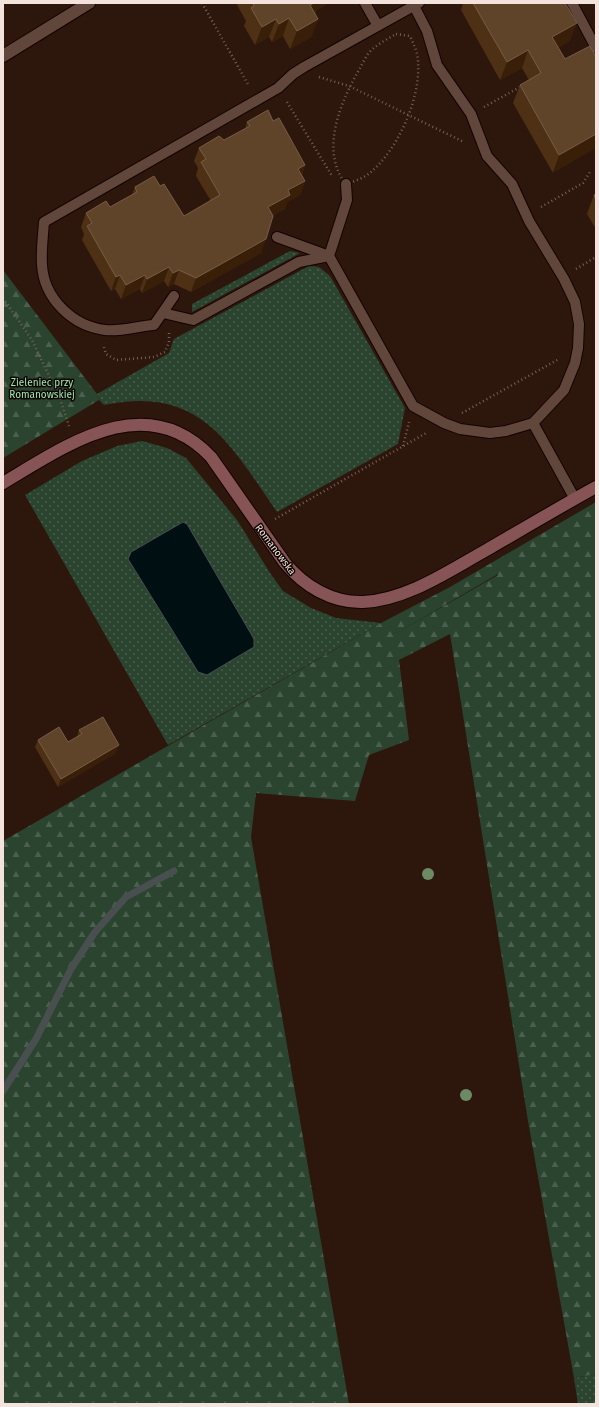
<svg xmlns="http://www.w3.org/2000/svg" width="599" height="1407" font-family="'Fira Sans',sans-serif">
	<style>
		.grass { fill: url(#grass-dots) }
		.forest { fill: url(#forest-firs); fill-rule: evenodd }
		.water { fill: #001012; stroke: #494f4f }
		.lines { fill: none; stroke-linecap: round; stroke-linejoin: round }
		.stream { stroke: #494f4f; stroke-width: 7 }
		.lane-casing { stroke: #140300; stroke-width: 12 }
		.street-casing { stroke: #140300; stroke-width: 14 }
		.secondary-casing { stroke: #140300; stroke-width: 14 }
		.path { stroke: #756158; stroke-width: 2.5; stroke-dasharray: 1 3; stroke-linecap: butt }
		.lane { stroke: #61463b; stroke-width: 10 }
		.street { stroke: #61463b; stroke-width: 12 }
		.secondary { stroke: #875456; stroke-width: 12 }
		.tree { fill: #6c8a66 }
		.wall { fill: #4e3114 }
		.shaded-wall { fill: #391e08 }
		.building { fill: #5f442a; stroke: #775d46 }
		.labels { text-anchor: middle; stroke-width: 3; stroke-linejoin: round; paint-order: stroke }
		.park-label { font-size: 10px; fill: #9fe8af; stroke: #0e0503 }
		.street-label { font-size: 10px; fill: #f4e3dc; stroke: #0e0503 }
	</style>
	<defs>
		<pattern id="grass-dots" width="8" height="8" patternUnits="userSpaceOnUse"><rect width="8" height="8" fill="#2a4430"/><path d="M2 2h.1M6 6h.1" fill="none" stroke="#4a5f4d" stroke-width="1.8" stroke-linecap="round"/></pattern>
		<pattern id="forest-firs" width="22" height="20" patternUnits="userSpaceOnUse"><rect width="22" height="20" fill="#2a4430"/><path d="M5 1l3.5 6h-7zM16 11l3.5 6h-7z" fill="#4a5f4d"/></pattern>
	</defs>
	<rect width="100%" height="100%" fill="#2d160c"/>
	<!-- grass -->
	<path class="grass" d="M 290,251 L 300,253 L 192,312 L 192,304 Z
		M 309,266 L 319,267 L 330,276 L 405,408 L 398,444 L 277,512 C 229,443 201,385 104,405 L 99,400 L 97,394 L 169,353 L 174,339 Z
		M 142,441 L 167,448 L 186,458 L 237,520 L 270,573 L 283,591 L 311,608 L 336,618 L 381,623 L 168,745 L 25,495 L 82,461 L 117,446 Z
		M 596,1374 L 596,1404 L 578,1404 L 574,1378 Z"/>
	<!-- forest -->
	<path class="forest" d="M 3,270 L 97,394 L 99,400 L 3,458 Z
		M 596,502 L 596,1374 L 574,1378 L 528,1121 L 450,634 L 399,660 L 409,740 L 369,755 L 355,801 L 256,793 L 251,837 L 349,1404 L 3,1404 L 3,841 L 381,623 L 450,587 ZM 498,574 L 498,575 L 388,638 Z"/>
	<!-- water -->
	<path class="water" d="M 183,522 L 187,524 L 254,639 L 254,647 L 207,675 L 198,672 L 128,559 L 131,552 Z"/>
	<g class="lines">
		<!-- stream -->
		<path class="stream" d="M 3,1091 L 36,1039 L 71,969 L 95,932 L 126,897 L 174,871"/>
		<!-- lane casing -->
		<g class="lane-casing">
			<path id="lane" d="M 365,3 L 378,26
				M 572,3 L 596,48
				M 414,6 L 427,31 L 437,65 L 471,114 L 487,156 L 512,184 L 529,221 L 564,279 L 575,302 L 579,324 L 578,348 L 575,363 L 564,390 L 533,423 L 575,499
				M 346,184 L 347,200 L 329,256 L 413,406 L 444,423 L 460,429 L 490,433 L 506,431 L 533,423
				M 277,237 L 329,256
				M 174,296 L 154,325 C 139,326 120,332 105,330 C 73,326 44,299 42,265 C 41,251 43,236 44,222 L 278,88 L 293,74 L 304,67 L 419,3
				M 163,313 L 193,320 L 299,262 L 329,256"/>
		</g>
		<!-- street casing -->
		<g class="street-casing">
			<path id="street" d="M 3,56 L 89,3"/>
		</g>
		<!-- secondary casing -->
		<g class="secondary-casing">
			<path id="secondary" d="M 3,483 C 67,445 146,388 211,457 L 285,563 C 304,586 332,603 363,602 C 406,600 447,572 483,552 C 521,530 558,508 596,487"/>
		</g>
		<!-- path -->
		<path class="path" d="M 202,3 L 249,86
			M 396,34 L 410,36 C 414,45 418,53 418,62 C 421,98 398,149 371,172 C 364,178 355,181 346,184 C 319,151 341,101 359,70 C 362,65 365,58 368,54 C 375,45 386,40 396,34 Z
			M 319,77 L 349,86 L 464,142
			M 287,102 L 332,176
			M 484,107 L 522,86
			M 541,207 L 583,183 L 590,172
			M 576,269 L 596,257
			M 3,298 L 32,340 L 60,399 L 69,426
			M 104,347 L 106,354 L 116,360 L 154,357 L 165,352 L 169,342 L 169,330
			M 462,413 L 559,359
			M 403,446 L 409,422
			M 275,519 L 428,432"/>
		<!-- lane -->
		<use href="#lane" class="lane"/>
		<!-- street -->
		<use href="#street" class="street"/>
		<!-- secondary -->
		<use href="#secondary" class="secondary"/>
	</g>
	<!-- trees -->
	<g class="tree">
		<circle cx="428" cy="874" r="6"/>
		<circle cx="466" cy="1095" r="6"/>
	</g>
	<!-- wall -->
	<path class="wall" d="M 236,3 L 327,3 L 326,5 L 316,10 L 315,15 L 318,19 L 311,37 L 290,49 L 283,36 L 272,42 L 269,37 L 255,45 L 244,26 L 246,21 Z
		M 463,3 L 565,3 L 570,41 L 558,47 L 565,59 L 596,57 L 553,173 L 513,103 L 520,85 L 529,80 L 522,68 L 500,80 L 461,10 Z
		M 273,121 L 305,165 L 302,175 L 305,181 L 300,195 L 287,202 L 285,209 L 273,215 L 261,253 L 191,292 L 174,284 L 168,287 L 164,281 L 142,293 L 140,289 L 121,299 L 115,289 L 111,291 L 82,240 L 84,234 L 81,227 L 86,213 L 110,207 L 132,195 L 135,187 L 160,186 L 184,216 L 211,201 L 196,176 L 198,168 L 194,161 L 199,148 L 224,140 L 245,129 L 247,122 Z
		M 596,194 L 596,229 L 587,214 L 594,195 Z
		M 79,730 L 116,753 L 58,787 L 35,747 L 38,740 L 68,742 L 77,737 Z"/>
	<!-- shaded-wall -->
	<path class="shaded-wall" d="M 314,3 L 327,3 L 326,5 L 316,10 L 314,17 L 310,5 Z
		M 289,18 L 283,36 L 272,42 L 279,24 Z
		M 276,19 L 269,37 L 255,45 L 262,27 Z
		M 318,19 L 311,37 L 290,49 L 297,31 Z
		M 577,23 L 570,41 L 546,55 L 552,37 Z
		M 528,50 L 522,68 L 500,80 L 507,62 Z
		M 596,134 L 596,148 L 553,173 L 559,155 Z
		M 305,165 L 300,179 L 298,169 Z
		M 305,181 L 300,195 L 287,202 L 285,209 L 263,221 L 268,207 L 288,190 Z
		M 266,239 L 261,253 L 191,292 L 196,278 Z
		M 169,267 L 164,281 L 142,293 L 147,279 Z
		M 179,270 L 174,284 L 168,287 L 173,273 Z
		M 120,275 L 115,289 L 111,291 L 116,277 Z
		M 145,275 L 140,289 L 121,299 L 126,285 Z
		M 119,745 L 116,753 L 58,787 L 61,779 Z"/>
	<!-- building -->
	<path class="building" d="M 253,3 L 314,3 L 310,5 L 318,19 L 297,31 L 289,18 L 279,24 L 276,19 L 262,27 L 251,8 L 254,6 Z
		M 473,3 L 565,3 L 577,23 L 552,37 L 565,59 L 590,46 L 596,57 L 596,134 L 559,155 L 520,85 L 541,73 L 536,64 L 528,50 L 507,62 Z
		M 268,110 L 273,121 L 279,118 L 305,165 L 298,169 L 305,181 L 288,190 L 290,195 L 268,207 L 273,216 L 266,239 L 196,278 L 179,270 L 173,273 L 169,267 L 147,279 L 145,275 L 126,285 L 120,275 L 116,277 L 87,226 L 92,223 L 86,213 L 106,201 L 110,207 L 137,192 L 135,187 L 154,176 L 160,186 L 164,184 L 184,216 L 220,195 L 201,162 L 206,159 L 199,148 L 219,136 L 224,140 L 250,126 L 247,122 Z
		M 596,194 L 596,200 L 594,195 Z
		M 103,717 L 119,745 L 61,779 L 38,740 L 59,727 L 68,742 L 82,734 L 79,730 Z"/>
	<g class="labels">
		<!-- park labels -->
		<g class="park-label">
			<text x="42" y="386">Zieleniec przy<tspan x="42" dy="12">Romanowskiej</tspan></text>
		</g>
		<!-- street labels -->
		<g class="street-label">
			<text transform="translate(276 549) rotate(53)" y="4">Romanowska</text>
		</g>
	</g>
	<!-- border -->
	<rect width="599" height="1407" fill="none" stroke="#f4e3dc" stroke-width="8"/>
</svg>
